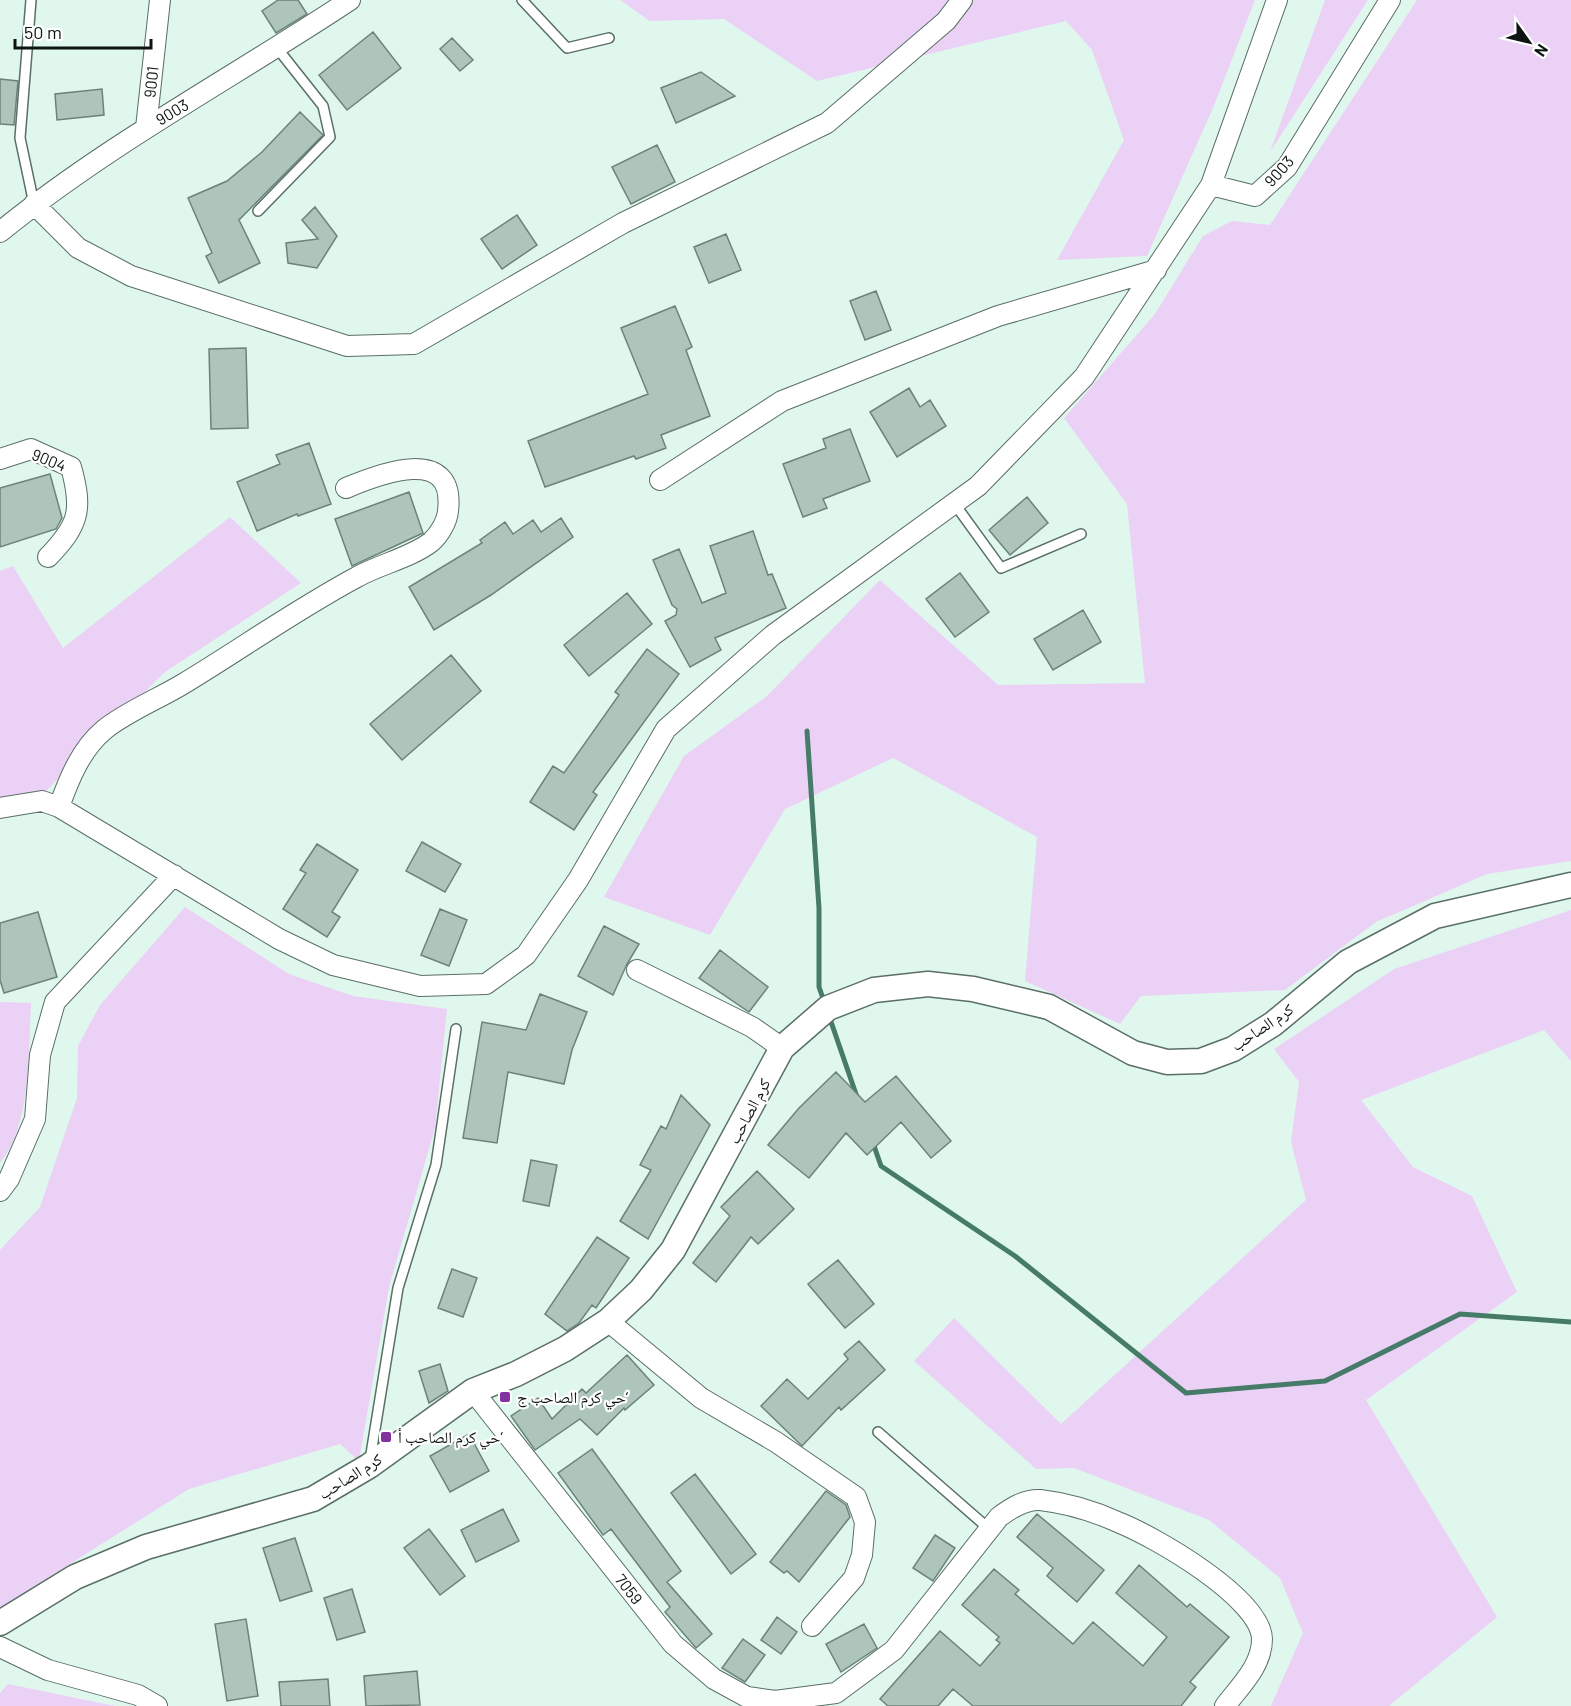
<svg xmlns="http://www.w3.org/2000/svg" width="1571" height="1706" font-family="Barlow,'Noto Naskh Arabic',sans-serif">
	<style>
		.green { fill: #ecd1f7 }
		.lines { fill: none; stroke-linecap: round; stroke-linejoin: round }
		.stream { stroke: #467b67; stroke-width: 5 }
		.building { fill: #adc5ba; stroke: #6d8379; stroke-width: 1.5 }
		.service-casing { stroke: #5a6f65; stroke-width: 12 }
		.minor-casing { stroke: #5a6f65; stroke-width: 22 }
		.tertiary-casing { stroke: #5a6f65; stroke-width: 27 }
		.service { stroke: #fff; stroke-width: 9 }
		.minor { stroke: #fff; stroke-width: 20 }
		.tertiary { stroke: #fff; stroke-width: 24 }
		.poi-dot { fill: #8431a0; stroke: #fefefe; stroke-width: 2 }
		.labels { text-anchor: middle; stroke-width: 4.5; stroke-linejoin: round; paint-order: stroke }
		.street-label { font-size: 16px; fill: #0d1512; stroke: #fefefe }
		.poi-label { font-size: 16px; fill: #0d1512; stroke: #fefefe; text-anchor: start }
	</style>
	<rect width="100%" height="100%" fill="#dff7ec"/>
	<!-- green -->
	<path class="green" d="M 620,0 L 1255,0 L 1213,108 L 1147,256 L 1057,260 L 1124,140 L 1092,50 L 1066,21 L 817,81 L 724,19 L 650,21 Z
		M 1325,0 L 1368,0 L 1270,152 Z
		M 1417,0 L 1571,0 L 1571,861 L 1487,874 L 1376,922 L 1285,990 L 1141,996 L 1120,1024 L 1025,981 L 1037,837 L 893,758 L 785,809 L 710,935 L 604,897 L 684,756 L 767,696 L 880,580 L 998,685 L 1145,683 L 1127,504 L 1064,418 L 1155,314 L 1203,236 L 1232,221 L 1270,225 Z
		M 230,517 L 301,583 L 165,672 L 44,793 L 0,808 L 0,571 L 13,566 L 63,648 Z
		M 185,907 L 289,974 L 353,996 L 447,1009 L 435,1128 L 389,1287 L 359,1461 L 340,1444 L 189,1489 L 0,1608 L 0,1250 L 40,1207 L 77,1098 L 78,1046 L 100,1005 Z
		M 1571,910 L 1571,1061 L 1544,1030 L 1361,1100 L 1413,1167 L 1472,1196 L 1517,1292 L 1366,1400 L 1497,1617 L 1389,1706 L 1271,1706 L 1303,1633 L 1280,1578 L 1209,1520 L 1074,1468 L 1036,1469 L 914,1361 L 954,1318 L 1061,1424 L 1306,1200 L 1291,1142 L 1299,1082 L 1274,1049 L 1394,969 Z
		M 0,1002 L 31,1003 C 28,1051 32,1124 0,1163 Z
		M 8,1684 L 115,1706 L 0,1706 L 0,1693 Z"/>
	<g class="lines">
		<!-- stream -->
		<path class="stream" d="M 807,731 L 819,908 L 819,987 L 825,1004
			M 829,1016 L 857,1097
			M 873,1143 L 881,1166 L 1015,1256 L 1186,1393 L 1325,1381 L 1460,1314 L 1571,1322"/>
	</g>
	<!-- building -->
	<path class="building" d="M 278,0 L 298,0 L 307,14 L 276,33 L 262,11 Z
		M 373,32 L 401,68 L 347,110 L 319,75 Z
		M 452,38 L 473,60 L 460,71 L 440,49 Z
		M 701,72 L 735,96 L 676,123 L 661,88 Z
		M 0,79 L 18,81 L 14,125 L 0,124 Z
		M 102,89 L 104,115 L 57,120 L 55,94 Z
		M 300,112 L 323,135 L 239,220 L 260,263 L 219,283 L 206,256 L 212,253 L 188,198 L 227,181 L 262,152 Z
		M 657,145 L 675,182 L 631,204 L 612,167 Z
		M 315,207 L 337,236 L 317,268 L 288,263 L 286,243 L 318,239 L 302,220 Z
		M 517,215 L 537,245 L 502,269 L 481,239 Z
		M 726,234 L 741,270 L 709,283 L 694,247 Z
		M 876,291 L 891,330 L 865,340 L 850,301 Z
		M 675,306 L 692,347 L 686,350 L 710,416 L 661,435 L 666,448 L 636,459 L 634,456 L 545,487 L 528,441 L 648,394 L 621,328 Z
		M 246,348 L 248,428 L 211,429 L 209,349 Z
		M 909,388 L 920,407 L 930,400 L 946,426 L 897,457 L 870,412 Z
		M 850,429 L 870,481 L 823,499 L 827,508 L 803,517 L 783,464 L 826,448 L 823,439 Z
		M 309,443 L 331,504 L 298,516 L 297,514 L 257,531 L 237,482 L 280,464 L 276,455 Z
		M 50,474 L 62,518 L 56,529 L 0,547 L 0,488 Z
		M 409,492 L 423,533 L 352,566 L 335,519 Z
		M 1027,497 L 1048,523 L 1010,555 L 989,530 Z
		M 561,518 L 573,537 L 491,595 L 434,630 L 409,587 L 482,543 L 480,540 L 505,522 L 513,534 L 533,520 L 541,532 Z
		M 753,531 L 768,575 L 772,574 L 786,608 L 715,638 L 721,650 L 690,667 L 665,621 L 676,615 L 677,609 L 672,605 L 653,560 L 679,549 L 702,603 L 726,593 L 710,546 Z
		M 960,573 L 989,612 L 955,637 L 926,599 Z
		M 627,593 L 652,624 L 589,676 L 564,645 Z
		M 1083,610 L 1101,642 L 1053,670 L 1034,639 Z
		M 647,649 L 679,674 L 593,792 L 597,795 L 574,830 L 530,802 L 553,766 L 564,773 L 619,695 L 615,692 Z
		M 451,655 L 481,691 L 402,760 L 370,724 Z
		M 422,842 L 461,864 L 445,892 L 406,871 Z
		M 317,844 L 358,870 L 332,912 L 340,917 L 327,937 L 283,909 L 306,873 L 300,870 Z
		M 440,909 L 467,920 L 449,966 L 421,955 Z
		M 38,912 L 57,977 L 4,993 L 0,980 L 0,923 Z
		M 604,926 L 639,944 L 627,964 L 613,995 L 578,976 Z
		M 720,950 L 768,987 L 749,1012 L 699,978 Z
		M 540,994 L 587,1012 L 572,1050 L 564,1084 L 508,1072 L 497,1143 L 463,1138 L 482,1022 L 526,1030 Z
		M 836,1072 L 865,1102 L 896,1076 L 951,1141 L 931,1158 L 901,1122 L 867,1155 L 846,1133 L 809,1178 L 768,1145 L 799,1108 Z
		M 681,1095 L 710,1125 L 648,1239 L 620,1221 L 651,1170 L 640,1165 L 661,1126 L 666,1129 Z
		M 531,1160 L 557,1165 L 549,1206 L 523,1201 Z
		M 757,1171 L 794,1209 L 758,1244 L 751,1237 L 716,1282 L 693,1263 L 730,1216 L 721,1207 Z
		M 597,1237 L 629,1258 L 596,1308 L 592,1305 L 579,1323 L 567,1331 L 545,1314 Z
		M 838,1260 L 874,1304 L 845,1328 L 808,1284 Z
		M 452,1269 L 477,1278 L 463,1317 L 438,1308 Z
		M 859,1341 L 885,1370 L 841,1410 L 839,1407 L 802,1446 L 761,1406 L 787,1379 L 808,1399 L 848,1359 L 844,1354 Z
		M 627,1355 L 654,1385 L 625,1410 L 624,1408 L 597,1435 L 580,1419 L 535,1450 L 511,1416 L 538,1398 L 552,1419 L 582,1389 L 586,1393 Z
		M 440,1364 L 448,1391 L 429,1403 L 419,1371 Z
		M 469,1434 L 489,1471 L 450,1492 L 430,1456 Z
		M 592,1449 L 681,1571 L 667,1582 L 712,1634 L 696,1648 L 665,1612 L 670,1607 L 611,1529 L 603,1535 L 558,1473 Z
		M 695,1474 L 756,1554 L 731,1574 L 671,1493 Z
		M 826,1491 L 846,1505 L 850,1517 L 799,1582 L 787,1571 L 784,1573 L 770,1562 Z
		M 503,1509 L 519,1541 L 476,1562 L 461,1530 Z
		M 1037,1514 L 1104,1570 L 1077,1602 L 1047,1576 L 1053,1568 L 1017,1537 Z
		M 429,1529 L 465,1576 L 440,1595 L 404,1548 Z
		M 935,1535 L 955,1548 L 933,1581 L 913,1568 Z
		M 295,1538 L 312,1591 L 280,1601 L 263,1548 Z
		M 1139,1565 L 1187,1607 L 1190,1604 L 1229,1637 L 1190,1682 L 1196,1687 L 1181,1706 L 973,1706 L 953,1689 L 938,1706 L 888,1706 L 880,1699 L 940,1631 L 980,1666 L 1000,1643 L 996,1640 L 999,1637 L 962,1605 L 994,1569 L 1019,1590 L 1015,1594 L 1073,1644 L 1093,1622 L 1143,1666 L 1167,1637 L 1116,1593 Z
		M 352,1589 L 365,1632 L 337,1640 L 324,1598 Z
		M 777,1617 L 797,1632 L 781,1654 L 761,1640 Z
		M 246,1619 L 258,1696 L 227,1701 L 215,1624 Z
		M 864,1624 L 877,1648 L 841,1672 L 826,1644 Z
		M 743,1639 L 765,1655 L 745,1682 L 722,1668 Z
		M 417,1671 L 420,1705 L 366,1706 L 364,1676 Z
		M 328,1679 L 330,1706 L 281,1706 L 279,1682 Z"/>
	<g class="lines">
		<!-- service casing -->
		<g class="service-casing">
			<path id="service" d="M 31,0 L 20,138 L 34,204
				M 522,0 L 567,48 L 609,38
				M 258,211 L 330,137 L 323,106 L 277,48
				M 954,503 L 1001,568 L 1081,534
				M 878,1432 L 988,1528
				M 370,1460 L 398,1288 L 436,1165 L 456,1029"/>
		</g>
		<!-- minor casing -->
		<g class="minor-casing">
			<path id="minor" d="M 146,128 L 160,0
				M 1211,185 L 1255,196 L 1287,167 L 1390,0
				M 34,204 L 78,248 L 131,276 L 347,346 L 414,344 L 623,223 L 827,123 L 946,21 L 962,0
				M 0,232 C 108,144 234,77 350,0
				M 0,459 L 31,449 L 71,467 C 83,510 79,525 48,557
				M 660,480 L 782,401 L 998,316 L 1156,270
				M 59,807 C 69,779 81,749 104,730 C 124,713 160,698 183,684 C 241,649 297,609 357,577 C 378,565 412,557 431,542 C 439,535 447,522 448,511 C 456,444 379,474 346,488
				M 0,808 L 42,801 L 59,807 L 279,939 L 333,965 L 420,986 L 486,984 L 526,955 L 578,880 L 666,729 L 773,635 L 978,486 L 1084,377 L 1211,185 L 1277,0
				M 637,970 L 752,1027 L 782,1048
				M 0,1191 L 9,1179 L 35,1119 L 40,1055 L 55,1002 L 174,875
				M 608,1321 L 701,1398 L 776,1442 L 856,1497 L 865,1522 L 862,1555 L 854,1578 L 812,1626
				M 473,1391 L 673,1644 L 714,1679 L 747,1697 L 775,1701 L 836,1693 L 894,1650 L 999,1517 C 1011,1508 1025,1499 1040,1500 C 1067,1503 1096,1512 1120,1523 C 1155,1537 1261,1598 1262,1639 C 1262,1666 1240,1686 1225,1706
				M 0,1647 L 48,1670 L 138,1695 L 157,1706"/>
		</g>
		<!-- tertiary casing -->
		<g class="tertiary-casing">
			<path id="tertiary" d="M 0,1623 L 75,1577 L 146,1547 L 313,1499 L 369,1466 L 473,1391 L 516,1374 L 565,1349 L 608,1321 L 641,1290 L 673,1250 L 782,1048 L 828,1008 L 874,990 L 928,984 L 973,989 L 1049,1007 L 1133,1053 L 1167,1062 L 1201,1061 L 1233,1049 L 1273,1024 L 1348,962 L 1435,916 L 1571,885"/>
		</g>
		<!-- service -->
		<use href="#service" class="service"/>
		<!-- minor -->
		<use href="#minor" class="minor"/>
		<!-- tertiary -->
		<use href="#tertiary" class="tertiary"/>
	</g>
	<!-- markers -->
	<g class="poi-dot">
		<rect x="499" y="1391" width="12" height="12" rx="3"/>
		<rect x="380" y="1431" width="12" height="12" rx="3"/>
	</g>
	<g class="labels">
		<!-- street labels -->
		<g class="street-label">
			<text transform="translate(151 82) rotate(-84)" y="6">9001</text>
			<text transform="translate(172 112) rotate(-31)" y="6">9003</text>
			<text transform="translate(1279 171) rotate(-48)" y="6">9003</text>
			<text transform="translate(49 460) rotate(22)" y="6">9004</text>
			<text transform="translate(1262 1027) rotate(-34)" y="6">كرم الصاحب</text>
			<text transform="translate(749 1111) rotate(-62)" y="6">كرم الصاحب</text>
			<text transform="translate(350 1476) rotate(-32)" y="6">كرم الصاحب</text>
			<text transform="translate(629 1589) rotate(52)" y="6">7059</text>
		</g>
		<!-- poi labels -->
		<g class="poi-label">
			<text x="517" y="1403">حي كرم الصاحب ج‘</text>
			<text x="398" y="1443">حي كرم الصاحب أ‘</text>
		</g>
	</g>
	<!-- north arrow -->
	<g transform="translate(1529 42) rotate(124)" stroke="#fefefe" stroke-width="4.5" paint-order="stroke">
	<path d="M0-4.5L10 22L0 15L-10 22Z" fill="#0d1512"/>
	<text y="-9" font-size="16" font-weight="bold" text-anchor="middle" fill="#0d1512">N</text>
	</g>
	<!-- scale -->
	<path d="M15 39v9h136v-9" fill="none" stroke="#0d1512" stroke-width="3"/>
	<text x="24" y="39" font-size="18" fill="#0d1512" stroke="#fefefe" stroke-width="4.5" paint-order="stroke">50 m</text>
</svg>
